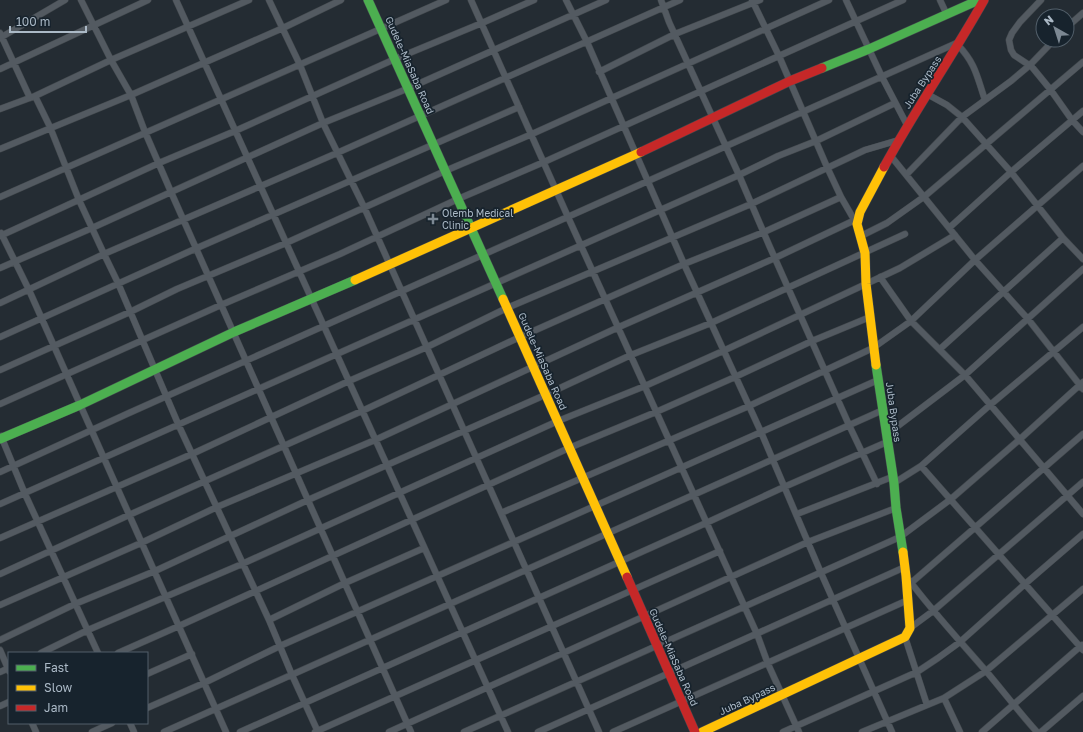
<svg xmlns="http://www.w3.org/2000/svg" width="1083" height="732" font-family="'Golos Text',sans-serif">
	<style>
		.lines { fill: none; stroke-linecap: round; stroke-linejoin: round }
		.street-casing { stroke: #42484d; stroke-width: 7 }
		.fast-casing { stroke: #42484d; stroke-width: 10 }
		.slow-casing { stroke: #42484d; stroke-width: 10 }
		.jam-casing { stroke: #42484d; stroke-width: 10 }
		.street { stroke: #535a61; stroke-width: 6 }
		.fast { stroke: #4caf50; stroke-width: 9 }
		.slow { stroke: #ffc107; stroke-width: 9 }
		.jam { stroke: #c62828; stroke-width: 9 }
		.poi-dot { fill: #7c8893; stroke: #17232d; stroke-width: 1.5 }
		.labels { text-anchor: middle; stroke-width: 3.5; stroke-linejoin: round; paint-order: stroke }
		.street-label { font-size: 10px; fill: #abb9c6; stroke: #17232d }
		.poi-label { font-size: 10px; fill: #abb9c6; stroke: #17232d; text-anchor: start }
	</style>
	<rect width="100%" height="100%" fill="#242c33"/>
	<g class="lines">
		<!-- street casing -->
		<g class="street-casing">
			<path id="street" d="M 81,0 L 111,60 L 131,95 L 145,132 L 171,192 L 411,732
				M 176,0 L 508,732
				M 269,0 L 300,65 L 323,123 L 364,207 L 599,732
				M 471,0 L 568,217 L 757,634 L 768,664 L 799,732
				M 566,0 L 587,42 L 684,264 L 761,432 L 821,573 L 892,732
				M 661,0 L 669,22 L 739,175 L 769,245 L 849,425 L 877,484
				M 752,0 L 779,56 L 827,167 L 841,197 L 856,223
				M 846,0 L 882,77 L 907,125
				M 940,0 L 947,15
				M 1041,0 L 1020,22 L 1012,33 L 1009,40 L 1011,50 L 1014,55 L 1032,67 L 1050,89 L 1072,120 L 1083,132
				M 1067,27 L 1083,13
				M 0,33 L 30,98
				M 0,38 L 65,0
				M 958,45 C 976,64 977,77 985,100
				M 0,69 L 148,0
				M 599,72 L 675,34 L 760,0
				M 927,94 L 947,105 L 962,117 L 1011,172 L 1063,238 L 1083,259
				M 35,96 L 50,127 L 79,200 L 104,254 L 118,283 L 179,426 L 269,620 L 292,675 L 318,732
				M 0,109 L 35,96 L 111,60 L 249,0
				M 0,149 L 131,95 L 283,28 L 341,0
				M 890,155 L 975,260 L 1028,319 L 1083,389
				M 907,174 L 962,117 L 1011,81 L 1030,65 L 1054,40
				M 0,197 L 446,0
				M 949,228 L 1011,172 L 1083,111
				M 1,233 L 29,290 L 226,732
				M 0,236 L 159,163 L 235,131 L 395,59 L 482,23 L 534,0
				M 861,236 L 887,223 L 925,196 L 1083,62
				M 0,268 L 92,228 L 323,123 L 409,88 L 606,0
				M 880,277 L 911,321 L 965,375 L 1083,514
				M 0,303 L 104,254 L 337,153 L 680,0
				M 0,337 L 197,248 L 519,107
				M 940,349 L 1063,238
				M 0,370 L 130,312 L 177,289 L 286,243 L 445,171 L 532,134 L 829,0
				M 0,404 L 221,305 L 340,254 L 458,199 L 544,162 L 903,0
				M 886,435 L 965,375 L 1083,269
				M 1,436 L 25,494 L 98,653
				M 921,466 L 1083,650
				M 0,472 L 129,413 L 959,42
				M 894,483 L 921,466 L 990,405 L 1083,327
				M 0,504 C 247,396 492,283 739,175 L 778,156 L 816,141 L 895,103
				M 501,513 L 749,406 L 873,348 L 911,321 L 975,260 L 1083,166
				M 797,514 L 892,477
				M 0,538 L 192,454 L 349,381 L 427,347 L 507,308 L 751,204 L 865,150 L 899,140
				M 0,574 L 129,515 L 362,411 L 520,337 L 684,264 L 764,232 L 841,197
				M 909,580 C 933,612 960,641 986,671 C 1003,691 1019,712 1037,732
				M 911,583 L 1083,434
				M 0,605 L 141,543 L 217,507 L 375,440 L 619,327 L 775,258 L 855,220
				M 269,620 L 345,583 L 424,548
				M 910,628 L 933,611 L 1083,482
				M 905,637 L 927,705
				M 0,640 L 75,604 L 155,571 L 308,500 L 545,395 L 631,355 L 711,323 L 905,234
				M 0,650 L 9,671
				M 41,653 L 88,630 L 242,564 L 558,421 L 645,386 L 723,351 L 900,268 L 955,235
				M 118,653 L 179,626 L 569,448 L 656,412 L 735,377 L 812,341 L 870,317
				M 0,672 L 9,668
				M 147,674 L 192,654
				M 944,698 L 960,732
				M 0,706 L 9,702
				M 147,708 L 204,683 L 280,646 L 878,380
				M 32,723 L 36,732
				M 130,723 L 134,732
				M 92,732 L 112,723
				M 164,732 L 883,410
				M 240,732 L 706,523 L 784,487 L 887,442
				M 315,732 L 720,551
				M 389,732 L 808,542 L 896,508
				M 464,732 L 900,537 L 951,499 L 1019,440 L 1083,382
				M 538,732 L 905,567
				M 613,732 L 908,600
				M 783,732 L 917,672 L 938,658 L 960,642 L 1025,584 L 1083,534
				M 862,732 L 944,698 L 986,671 L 1083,589
				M 982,732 L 1082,645
				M 1041,732 L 1083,696"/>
		</g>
		<!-- fast casing -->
		<g class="fast-casing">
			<path id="fast" d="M 368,0 L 503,299
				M 822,68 L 869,49 L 979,0
				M 876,365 L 894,483 L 896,508 L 903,552
				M 0,439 L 80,405 L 234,332 L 355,280"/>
		</g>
		<!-- slow casing -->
		<g class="slow-casing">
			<path id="slow" d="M 355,280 L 641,152
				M 503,299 L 627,577
				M 876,365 L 866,284 L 865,253 L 857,224 L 860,212 L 884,167
				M 702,732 L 905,637 L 910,628 L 906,576 L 903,552"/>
		</g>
		<!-- jam casing -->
		<g class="jam-casing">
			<path id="jam" d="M 641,152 L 790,81 L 822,68
				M 884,167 C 915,110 952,57 984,0
				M 627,577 L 695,732"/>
		</g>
		<!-- street -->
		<use href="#street" class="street"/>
		<!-- fast -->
		<use href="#fast" class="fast"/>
		<!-- slow -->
		<use href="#slow" class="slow"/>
		<!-- jam -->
		<use href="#jam" class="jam"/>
	</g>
	<!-- markers -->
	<path class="poi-dot" d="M431 213h4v4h4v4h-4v4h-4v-4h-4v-4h4z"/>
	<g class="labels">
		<!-- street labels -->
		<g class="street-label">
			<text transform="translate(410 65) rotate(66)" y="4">Gudele-MiaSaba Road</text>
			<text transform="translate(922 82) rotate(-57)" y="4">Juba Bypass</text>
			<text transform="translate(543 361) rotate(66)" y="4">Gudele-MiaSaba Road</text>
			<text transform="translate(894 412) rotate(82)" y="4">Juba Bypass</text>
			<text transform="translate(674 657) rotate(66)" y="4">Gudele-MiaSaba Road</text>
			<text transform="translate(747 699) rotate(-25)" y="4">Juba Bypass</text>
		</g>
		<!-- poi labels -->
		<g class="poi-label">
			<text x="442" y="217">Olemb Medical<tspan x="442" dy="12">Clinic</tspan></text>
		</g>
	</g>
	<!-- legend -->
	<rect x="8" y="652" width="140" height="72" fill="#17232d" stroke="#525f6a"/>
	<rect x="16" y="665" width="20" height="6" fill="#4caf50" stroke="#525f6a"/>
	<text x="44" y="672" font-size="12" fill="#abb9c6">Fast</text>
	<rect x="16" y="685" width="20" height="6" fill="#ffc107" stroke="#525f6a"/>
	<text x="44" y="692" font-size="12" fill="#abb9c6">Slow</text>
	<rect x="16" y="705" width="20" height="6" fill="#c62828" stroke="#525f6a"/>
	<text x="44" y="712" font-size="12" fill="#abb9c6">Jam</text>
	<!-- north arrow -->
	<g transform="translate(1055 28) rotate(321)"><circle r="19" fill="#17232d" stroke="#525f6a"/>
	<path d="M0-3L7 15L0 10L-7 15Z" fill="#7c8893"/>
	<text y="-6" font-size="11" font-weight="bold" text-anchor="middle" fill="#abb9c6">N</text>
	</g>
	<!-- scale -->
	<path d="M10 26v6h76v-6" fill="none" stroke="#abb9c6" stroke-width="2"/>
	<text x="16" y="26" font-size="12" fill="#abb9c6" stroke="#17232d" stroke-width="3" paint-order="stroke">100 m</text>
</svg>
